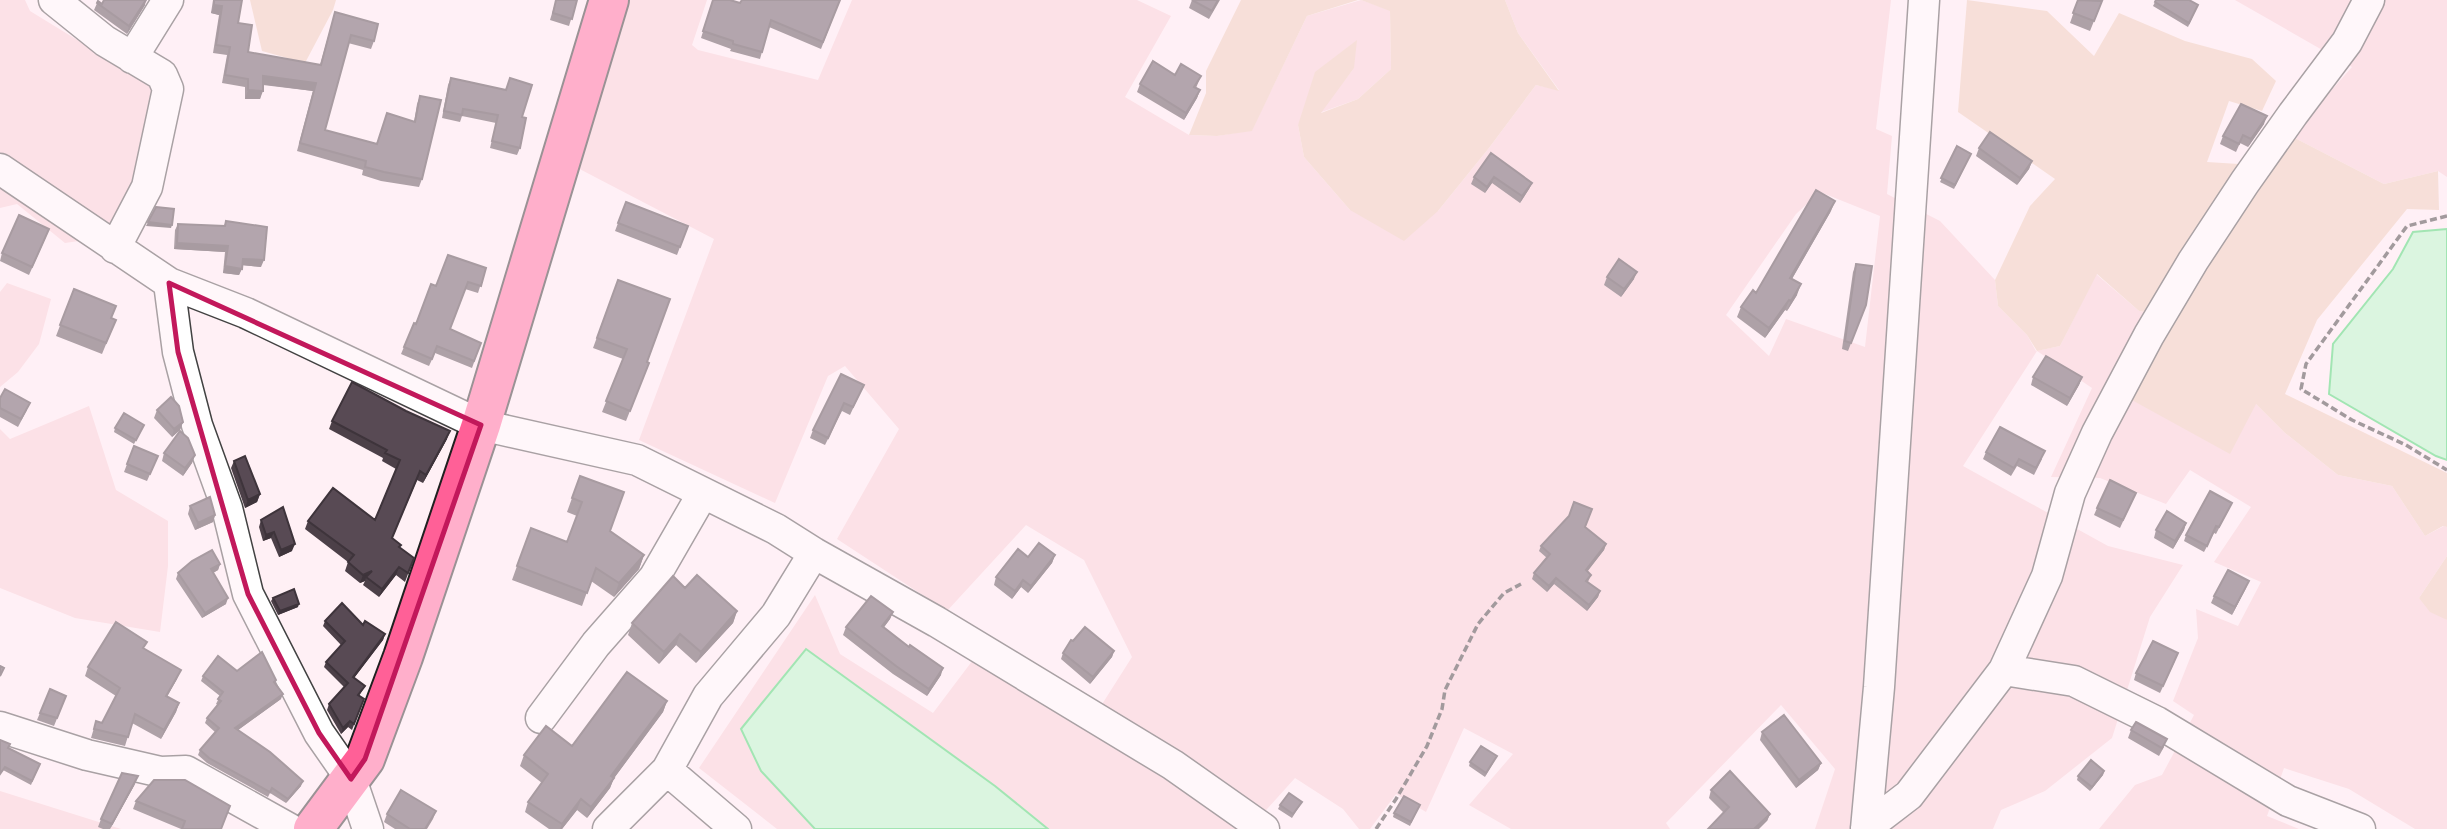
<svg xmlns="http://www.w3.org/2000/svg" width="2447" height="829" font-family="Merriweather,serif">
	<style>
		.farmland { fill: #f8ced5; fill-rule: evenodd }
		.green { fill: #edcbb6 }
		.water { fill: #b0fbc5; stroke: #31d863; stroke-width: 2 }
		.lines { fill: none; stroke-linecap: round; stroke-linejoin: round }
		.minor-casing { stroke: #424242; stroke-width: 33 }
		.major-casing { stroke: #202020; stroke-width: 42 }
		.path { stroke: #313131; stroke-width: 3.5; stroke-dasharray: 7 3.5; stroke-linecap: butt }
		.minor { stroke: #fff; stroke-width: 30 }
		.major { stroke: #ff6097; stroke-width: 38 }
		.wall { fill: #4c4048 }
		.shaded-wall { fill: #3e343b }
		.building { fill: #584a54; stroke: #3e343b; stroke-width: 2 }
		.marked { fill: none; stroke: #c2185b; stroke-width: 5; stroke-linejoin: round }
	</style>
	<rect width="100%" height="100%" fill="#fff0f5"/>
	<!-- farmland -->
	<path class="farmland" d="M 0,0 L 25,0 L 30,11 L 154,87 L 139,181 L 119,235 L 65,243 L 17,204 L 0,208 Z
		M 587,0 L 707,0 L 692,45 L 698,50 L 818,80 L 852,0 L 1137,0 L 1171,16 L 1125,97 L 1189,135 L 1217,136 L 1252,130 L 1307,16 L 1361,0 L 1390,10 L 1391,69 L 1358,99 L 1319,113 L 1354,68 L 1298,125 L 1304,157 L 1350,210 L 1438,211 L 1489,148 L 1536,85 L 1559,90 L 1518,33 L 1505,0 L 1891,0 L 1876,129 L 1892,136 L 1887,194 L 1940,221 L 1995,280 L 1998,306 L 2027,335 L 2036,351 L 2060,346 L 2096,274 L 2139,311 L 2178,317 L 2131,399 L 2255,403 L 2285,433 L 2338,475 L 2392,486 L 2425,536 L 2444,526 L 2447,527 L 2447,556 L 2419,598 L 2447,620 L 2447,829 L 2415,829 L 2349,789 L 2284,768 L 2267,816 L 2299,829 L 2099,829 L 2135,785 L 2162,775 L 2194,715 L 2173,701 L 2198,638 L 2196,609 L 2238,626 L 2261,582 L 2214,562 L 2251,507 L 2190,470 L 2166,504 L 2100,478 L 2051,477 L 2092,388 L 2037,351 L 1963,466 L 2108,546 L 2183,565 L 2150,617 L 2112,738 L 2045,791 L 2001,810 L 1993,829 L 1815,829 L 1835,769 L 1781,705 L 1666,823 L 1670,829 L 1511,829 L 1469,805 L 1513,754 L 1464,728 L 1426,812 L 1396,794 L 1370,829 L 1359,829 L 1343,809 L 1295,778 L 1249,829 L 777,829 L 699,768 L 815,595 L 840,654 L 933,713 L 988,640 L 1099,709 L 1132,657 L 1084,560 L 1026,525 L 947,611 L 837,539 L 899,429 L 845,366 L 828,376 L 775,503 L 639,440 L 714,239 L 545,151 ZM 1820,192 L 1880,216 L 1865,347 L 1786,319 L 1769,356 L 1726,315 L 1796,214 Z
		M 2235,0 L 2447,0 L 2447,177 L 2438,171 L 2384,184 L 2291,136 L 2352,67 Z
		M 7,283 L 51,299 L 39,344 L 18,372 L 0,387 L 0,292 Z
		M 89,406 L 116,490 L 168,521 L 168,566 L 160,632 L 75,618 L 0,588 L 0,429 L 10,439 Z
		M 0,791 L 121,829 L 0,829 Z"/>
	<!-- green -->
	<path class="green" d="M 250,0 L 336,0 L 333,10 L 305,63 L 262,51 Z
		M 1241,0 L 1358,0 L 1307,16 L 1252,131 L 1217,136 L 1189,135 L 1206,93 L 1206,71 Z
		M 1361,0 L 1505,0 L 1518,33 L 1559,91 L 1536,85 L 1489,148 L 1438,211 L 1404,241 L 1350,210 L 1304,157 L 1298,125 L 1315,72 L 1357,40 L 1354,68 L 1321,113 L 1358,99 L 1391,69 L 1390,11 Z
		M 1967,0 L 2047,11 L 2094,56 L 2119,13 L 2185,41 L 2252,59 L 2276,81 L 2262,111 L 2229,101 L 2207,162 L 2271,166 L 2291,136 L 2384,184 L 2438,171 L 2439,210 L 2407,209 L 2317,320 L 2285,394 L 2447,473 L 2447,527 L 2443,526 L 2425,536 L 2392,486 L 2338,475 L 2285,433 L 2256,404 L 2230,454 L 2130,399 L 2177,317 L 2139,311 L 2097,274 L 2060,346 L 2037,351 L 2027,335 L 1998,306 L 1995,280 L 2030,206 L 2055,179 L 1958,112 Z
		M 2447,556 L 2447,620 L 2430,612 L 2419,598 Z"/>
	<!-- water -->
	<path class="water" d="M 2447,229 L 2447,460 L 2436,456 L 2329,394 L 2333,344 L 2393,269 L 2413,232 Z
		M 806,649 L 995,786 L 1048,829 L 815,829 L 761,771 L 741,729 Z"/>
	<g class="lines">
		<!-- minor casing -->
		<g class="minor-casing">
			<path id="minor" d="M 54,0 L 105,41 L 162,75 L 168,89 L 147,187 L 115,248
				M 132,58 L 168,0
				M 0,169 L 169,283 L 246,313 L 481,425 L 637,460 L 776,529 L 814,553 L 937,622 L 1173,765 L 1264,829
				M 169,283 L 178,352 L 197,425 L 227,508 L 248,594 L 319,733 L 351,779 L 368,829
				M 2004,670 L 2074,681 L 2157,722 L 2288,801 L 2360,829
				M 541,718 L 596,644 L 654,578 L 703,493
				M 0,727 L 87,755 L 161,772 L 186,771 L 290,829
				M 667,770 L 736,829
				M 1866,828 L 1909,795 L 2004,670 L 2047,576 L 2070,493 L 2097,433 L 2149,335 L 2193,261 L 2245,182 L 2293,114 L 2347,42 L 2369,0
				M 608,829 L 667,770 L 708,696 L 776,615 L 814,553
				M 1866,829 L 1879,687 L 1924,0"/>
		</g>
		<!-- major casing -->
		<g class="major-casing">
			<path id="major" d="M 313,829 L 365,759 L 403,657 L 481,425 L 609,0"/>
		</g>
		<!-- path -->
		<path class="path" d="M 2447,216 L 2407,226 L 2306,364 L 2301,389 L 2352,420 L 2406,445 L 2447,470
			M 1376,829 L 1396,799 L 1427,746 L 1442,709 L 1445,690 L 1478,624 L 1504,593 L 1521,584"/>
		<!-- minor -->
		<use href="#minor" class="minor"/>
		<!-- major -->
		<use href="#major" class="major"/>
	</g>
	<!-- wall -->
	<path class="wall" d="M 213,0 L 242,0 L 238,23 L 248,52 L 320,65 L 335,12 L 374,41 L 371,49 L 348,43 L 325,130 L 377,144 L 414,122 L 417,104 L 420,96 L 422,179 L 419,187 L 381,181 L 362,175 L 363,170 L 297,151 L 313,91 L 263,85 L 260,99 L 245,99 L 245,87 L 222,83 L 227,55 L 213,53 L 219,15 L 211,13 Z
		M 556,0 L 577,0 L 569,26 L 550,20 Z
		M 713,0 L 740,3 L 840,0 L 821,49 L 769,27 L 760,59 L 730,51 L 731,49 L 701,38 Z
		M 1192,0 L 1220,0 L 1209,19 L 1189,8 Z
		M 2078,0 L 2102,1 L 2090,31 L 2070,23 Z
		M 2156,0 L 2198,5 L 2188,27 L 2153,6 Z
		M 98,1 L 102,4 L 145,5 L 127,34 L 94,10 Z
		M 1175,75 L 1201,76 L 1196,88 L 1200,90 L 1197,98 L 1184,120 L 1137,92 L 1140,84 Z
		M 451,78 L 522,117 L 520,148 L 517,155 L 490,148 L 496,123 L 462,116 L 460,122 L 442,118 L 448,85 Z
		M 2264,124 L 2248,147 L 2240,143 L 2236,152 L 2220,144 L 2223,136 Z
		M 1957,146 L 1971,154 L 1954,189 L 1940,182 Z
		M 1979,148 L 2032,161 L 2029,169 L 2017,185 L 1976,156 Z
		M 1491,153 L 1532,183 L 1529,189 L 1520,203 L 1492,183 L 1485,193 L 1471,184 L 1474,177 Z
		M 626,202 L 688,226 L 677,255 L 615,231 Z
		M 1831,211 L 1792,279 L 1797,295 L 1787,311 L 1785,310 L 1765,338 L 1737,317 L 1741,307 L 1756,293 Z
		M 226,221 L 261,267 L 242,265 L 239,275 L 223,273 L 225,252 L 174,249 L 175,230 L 178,224 L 224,226 Z
		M 46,237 L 29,275 L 0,261 L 2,253 Z
		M 1856,264 L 1866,305 L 1848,351 L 1842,349 L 1853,272 Z
		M 486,268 L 478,293 L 465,289 L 450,329 L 481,343 L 472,368 L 435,353 L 429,366 L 401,354 L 414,323 L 416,324 L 436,286 Z
		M 1607,277 L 1634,279 L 1621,297 L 1604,285 Z
		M 618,280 L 647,362 L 649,363 L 626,421 L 602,412 L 623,359 L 593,348 Z
		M 74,289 L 112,318 L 116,320 L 102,354 L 56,336 Z
		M 2033,377 L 2082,377 L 2079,385 L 2067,406 L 2031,385 Z
		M 864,385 L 850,415 L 842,411 L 825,445 L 810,438 L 813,430 Z
		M 0,398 L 27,410 L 18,427 L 0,417 Z
		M 157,410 L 183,422 L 180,430 L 172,437 L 154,418 Z
		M 332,421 L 447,439 L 423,483 L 417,480 L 392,538 L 400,548 L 414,558 L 405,582 L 396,575 L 379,597 L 363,585 L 365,581 L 360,583 L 345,571 L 348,562 L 305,529 L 308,521 L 375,520 L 396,469 L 382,461 L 383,458 L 329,429 Z
		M 144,425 L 134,444 L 114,432 L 115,428 Z
		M 134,446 L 158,456 L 147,481 L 124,472 Z
		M 1986,452 L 2042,459 L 2034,475 L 2017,466 L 2011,476 L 1983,459 Z
		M 164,453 L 195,455 L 192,463 L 183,476 L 162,461 Z
		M 234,461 L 260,494 L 257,502 L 245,508 L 231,468 Z
		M 580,476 L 610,531 L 644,555 L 639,569 L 614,597 L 591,581 L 582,606 L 512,580 L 517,566 L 567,542 L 577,516 L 567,512 Z
		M 2136,493 L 2120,528 L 2094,515 L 2097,508 Z
		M 2232,503 L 2216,534 L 2214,533 L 2204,552 L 2184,541 L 2186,535 Z
		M 190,506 L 215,515 L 213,522 L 195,530 L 188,514 Z
		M 261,520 L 292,551 L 279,557 L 271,538 L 263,541 L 259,527 Z
		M 2186,523 L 2184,530 L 2173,549 L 2154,538 L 2156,530 Z
		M 1585,527 L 1606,544 L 1604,550 L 1587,571 L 1591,575 L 1588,582 L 1600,591 L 1598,597 L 1587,611 L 1554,584 L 1547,592 L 1532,579 L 1534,573 L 1547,558 L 1539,551 L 1541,546 Z
		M 1055,555 L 1052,563 L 1028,593 L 1021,587 L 1012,599 L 994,585 L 996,577 L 1028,557 Z
		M 220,564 L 218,570 L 213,573 L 226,604 L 202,618 L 176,579 L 178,573 Z
		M 685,588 L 737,611 L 733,623 L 696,663 L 676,645 L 659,664 L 628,635 L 632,623 Z
		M 2246,588 L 2232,615 L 2211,603 L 2214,596 Z
		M 273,598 L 298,607 L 278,615 L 271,601 Z
		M 893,612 L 890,619 L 884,627 L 941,675 L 927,696 L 893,674 L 843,635 L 846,627 Z
		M 325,621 L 363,625 L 385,634 L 383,640 L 354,678 L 365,686 L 359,696 L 364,699 L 352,730 L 348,727 L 341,734 L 327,710 L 329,704 L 344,687 L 324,667 L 326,662 L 341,645 L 323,626 Z
		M 1073,641 L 1114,651 L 1112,657 L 1090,684 L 1061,659 L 1063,653 Z
		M 144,649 L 177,679 L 167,697 L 179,703 L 176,712 L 161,739 L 132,723 L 125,746 L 91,738 L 96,721 L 102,723 L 116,696 L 85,676 L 88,667 Z
		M 2175,661 L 2160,693 L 2134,680 L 2136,673 Z
		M 237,671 L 276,680 L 275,683 L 281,699 L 238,730 L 301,786 L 286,803 L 270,793 L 268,797 L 207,763 L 198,755 L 200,750 L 215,732 L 205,723 L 207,718 L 218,705 L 216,704 L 220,696 L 201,681 L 203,676 Z
		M 50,689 L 66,696 L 54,726 L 37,720 Z
		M 667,701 L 663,712 L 614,778 L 610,788 L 587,818 L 577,810 L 562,829 L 549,829 L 525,812 L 528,802 L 542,783 L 520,766 L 524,755 L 572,746 Z
		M 2131,730 L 2164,747 L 2159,756 L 2128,738 Z
		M 1762,732 L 1821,763 L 1818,770 L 1796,788 L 1760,740 Z
		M 8,748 L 40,764 L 31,785 L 3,770 Z
		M 1495,760 L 1485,777 L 1469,766 L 1470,762 Z
		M 2104,771 L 2103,775 L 2090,791 L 2077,780 L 2078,776 Z
		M 135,784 L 110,829 L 103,829 L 98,827 L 101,819 Z
		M 1711,790 L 1770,814 L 1767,821 L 1724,813 L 1709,798 Z
		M 136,801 L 221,829 L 181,829 L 133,809 Z
		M 1302,802 L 1292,818 L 1278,809 L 1280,805 Z
		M 1420,805 L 1410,826 L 1393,817 L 1394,813 Z
		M 436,811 L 433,819 L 427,829 L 395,829 L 384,822 L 387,814 Z"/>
	<!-- shaded-wall -->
	<path class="shaded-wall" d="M 146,0 L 145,5 L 127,34 L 129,26 Z
		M 214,5 L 222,6 L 219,15 L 211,13 Z
		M 263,76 L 316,83 L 313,91 L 260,84 Z
		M 248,90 L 263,91 L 260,99 L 245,99 Z
		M 1200,90 L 1197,98 L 1184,120 L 1186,113 Z
		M 2267,116 L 2264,124 L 2248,147 L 2251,139 Z
		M 2032,161 L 2029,169 L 2017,185 L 2020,178 Z
		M 1494,177 L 1492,183 L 1485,193 L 1487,187 Z
		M 1532,183 L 1529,189 L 1520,203 L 1522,196 Z
		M 1835,201 L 1831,211 L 1786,289 L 1790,278 Z
		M 148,222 L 172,225 L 171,228 L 146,226 Z
		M 177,243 L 228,246 L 225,252 L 174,249 Z
		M 243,259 L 264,260 L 261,267 L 241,265 Z
		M 225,266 L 242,269 L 239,275 L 223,273 Z
		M 1637,272 L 1634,279 L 1621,297 L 1624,289 Z
		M 1801,284 L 1797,295 L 1787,311 L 1791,301 Z
		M 1789,300 L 1785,310 L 1765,338 L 1769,328 Z
		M 2082,377 L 2079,385 L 2067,406 L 2070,398 Z
		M 183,422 L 180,430 L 172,437 L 174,429 Z
		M 450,431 L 447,439 L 423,483 L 426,475 Z
		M 195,455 L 192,463 L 183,476 L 185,468 Z
		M 260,494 L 257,502 L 245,508 L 248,500 Z
		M 215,515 L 213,522 L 195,530 L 198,523 Z
		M 2186,523 L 2184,530 L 2173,549 L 2175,541 Z
		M 274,532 L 271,538 L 263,541 L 266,535 Z
		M 295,544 L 292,551 L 279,557 L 281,550 Z
		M 1606,544 L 1604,550 L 1584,576 L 1586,570 Z
		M 644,555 L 639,569 L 614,597 L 619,583 Z
		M 1055,555 L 1052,563 L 1028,593 L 1031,586 Z
		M 220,564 L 218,570 L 209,575 L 211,569 Z
		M 399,567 L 396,575 L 379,597 L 382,589 Z
		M 372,571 L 366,577 L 365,581 L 360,583 L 363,575 Z
		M 1556,578 L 1554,584 L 1547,592 L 1549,586 Z
		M 1023,580 L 1021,587 L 1012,599 L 1015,591 Z
		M 2249,581 L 2246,588 L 2232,615 L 2235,607 Z
		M 1600,591 L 1598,597 L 1587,611 L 1589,605 Z
		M 228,598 L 226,604 L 202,618 L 205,613 Z
		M 299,604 L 298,607 L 278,615 L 280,611 Z
		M 737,611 L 733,623 L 696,663 L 701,652 Z
		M 893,612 L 890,619 L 879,634 L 882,626 Z
		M 385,634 L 383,640 L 351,682 L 353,677 Z
		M 680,634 L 676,645 L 659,664 L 664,652 Z
		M 1114,651 L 1112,657 L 1090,684 L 1093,677 Z
		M 943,668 L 941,675 L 927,696 L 929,689 Z
		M 181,670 L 177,679 L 162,704 L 166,696 Z
		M 283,694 L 281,699 L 234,733 L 235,728 Z
		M 667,701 L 663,712 L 612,781 L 614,778 L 610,788 L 587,818 L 591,807 L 611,776 Z
		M 179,703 L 176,712 L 161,739 L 164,730 Z
		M 350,721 L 348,727 L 341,734 L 343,728 Z
		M 1821,763 L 1818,770 L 1796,788 L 1799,780 Z
		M 2104,771 L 2103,775 L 2090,791 L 2092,787 Z
		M 138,776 L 135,784 L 110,829 L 112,824 Z
		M 303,781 L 301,786 L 286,803 L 288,799 Z
		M 581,799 L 577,810 L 562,829 L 560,829 L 562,824 Z
		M 1770,814 L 1767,821 L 1759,829 L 1754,829 Z"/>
	<!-- building -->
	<path class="building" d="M 104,0 L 146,0 L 129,26 L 97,3 L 98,1 L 102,4 Z
		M 214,0 L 242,0 L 238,23 L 252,25 L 248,52 L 321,65 L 335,12 L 378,24 L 374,41 L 351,35 L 325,130 L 377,144 L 387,113 L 415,122 L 420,96 L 441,100 L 422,179 L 384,172 L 365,167 L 366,161 L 300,143 L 316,83 L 263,76 L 263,91 L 248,90 L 248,79 L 225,75 L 230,47 L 216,45 L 222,6 L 214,5 Z
		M 556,0 L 577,0 L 572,19 L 553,13 Z
		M 713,0 L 730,0 L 740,3 L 742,0 L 840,0 L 823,42 L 771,20 L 762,52 L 733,44 L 733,41 L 703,31 Z
		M 1192,0 L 1218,0 L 1212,11 Z
		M 2078,0 L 2102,1 L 2094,21 L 2073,13 Z
		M 2156,0 L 2189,0 L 2198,5 L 2189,23 L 2155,2 Z
		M 1153,61 L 1175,75 L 1181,64 L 1201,76 L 1194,87 L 1200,90 L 1186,113 L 1140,84 Z
		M 451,78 L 506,90 L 510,78 L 532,85 L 522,117 L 526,118 L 520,148 L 492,141 L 498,115 L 463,109 L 462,115 L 444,111 Z
		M 2241,104 L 2267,116 L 2251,139 L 2243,135 L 2239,144 L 2223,136 Z
		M 1990,132 L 2032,161 L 2020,178 L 1979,148 Z
		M 1957,146 L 1971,154 L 1955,185 L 1941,178 Z
		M 1491,153 L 1532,183 L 1522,196 L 1494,177 L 1487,187 L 1474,177 Z
		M 1816,190 L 1835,201 L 1790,278 L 1801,284 L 1791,301 L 1789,300 L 1769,328 L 1741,307 L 1753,290 L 1756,293 Z
		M 626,202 L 688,226 L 680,247 L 618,223 Z
		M 156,207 L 174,209 L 172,225 L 148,222 Z
		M 19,215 L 49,229 L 32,267 L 2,253 Z
		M 226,221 L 267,227 L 264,260 L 243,259 L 242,269 L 225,266 L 228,246 L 177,243 L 178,224 L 225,226 Z
		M 448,255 L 486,268 L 481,286 L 468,282 L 450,329 L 481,343 L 474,361 L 437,346 L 432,359 L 404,347 L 414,323 L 416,324 L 431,284 L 436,286 Z
		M 1619,259 L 1637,272 L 1624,289 L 1607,277 Z
		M 1856,264 L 1872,266 L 1866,305 L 1851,343 L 1845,341 Z
		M 618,280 L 670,299 L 647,362 L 649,363 L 630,411 L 606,401 L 627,349 L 597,338 Z
		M 74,289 L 116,306 L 111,318 L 116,320 L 106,343 L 60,325 Z
		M 2046,356 L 2082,377 L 2070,398 L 2033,377 Z
		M 841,374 L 864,385 L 853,407 L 844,403 L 828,438 L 813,430 Z
		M 352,382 L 406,411 L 450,431 L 426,475 L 420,471 L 392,538 L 401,545 L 399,547 L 414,558 L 408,573 L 399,567 L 382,589 L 366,577 L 372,571 L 363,575 L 348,562 L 354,555 L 308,521 L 333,488 L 375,520 L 400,460 L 385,453 L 387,450 L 332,421 Z
		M 5,389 L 30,403 L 21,419 L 0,408 L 0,398 Z
		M 171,397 L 179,406 L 183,422 L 174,429 L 157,410 Z
		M 124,413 L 144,425 L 136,440 L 115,428 Z
		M 2000,427 L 2045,451 L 2036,468 L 2019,459 L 2014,468 L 1986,452 Z
		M 180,431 L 188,438 L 195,455 L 185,468 L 164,453 Z
		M 134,446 L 158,456 L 150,474 L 127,464 Z
		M 245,456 L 260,494 L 248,500 L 234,461 Z
		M 580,476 L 624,492 L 610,531 L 644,555 L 619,583 L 596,568 L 587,593 L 517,566 L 531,528 L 567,542 L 582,502 L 572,498 Z
		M 2110,480 L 2136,493 L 2123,520 L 2097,508 Z
		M 2210,491 L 2232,503 L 2219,527 L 2216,526 L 2207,546 L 2186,535 Z
		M 210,497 L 215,515 L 198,523 L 190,506 Z
		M 1574,502 L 1592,509 L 1585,527 L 1606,544 L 1586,570 L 1591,575 L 1586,581 L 1600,591 L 1589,605 L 1556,578 L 1549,586 L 1534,573 L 1550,554 L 1541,546 L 1569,516 Z
		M 283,507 L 295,544 L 281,550 L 274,532 L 266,535 L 261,520 Z
		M 2167,511 L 2186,523 L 2175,541 L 2156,530 Z
		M 1039,543 L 1055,555 L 1031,586 L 1023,580 L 1015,591 L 996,577 L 1018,549 L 1028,557 Z
		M 212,550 L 220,564 L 211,569 L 228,598 L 205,613 L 178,573 L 192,561 Z
		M 2228,570 L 2249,581 L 2235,607 L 2214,596 Z
		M 697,575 L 737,611 L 701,652 L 680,634 L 664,652 L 632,623 L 673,576 L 685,588 Z
		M 294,589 L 299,604 L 280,611 L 273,598 Z
		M 871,596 L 893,612 L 882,626 L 909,647 L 910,645 L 943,668 L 929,689 L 896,666 L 846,627 Z
		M 342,603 L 363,625 L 365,621 L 385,634 L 353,677 L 365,686 L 358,695 L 364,699 L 354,724 L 350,721 L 343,728 L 329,704 L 348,683 L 326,662 L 345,641 L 325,621 Z
		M 116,622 L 147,642 L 143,648 L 181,670 L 166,696 L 179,703 L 164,730 L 135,714 L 128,737 L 94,729 L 96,721 L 102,723 L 120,688 L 88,667 Z
		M 1085,627 L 1114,651 L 1093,677 L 1063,653 L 1071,640 L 1073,641 Z
		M 2153,641 L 2178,653 L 2163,686 L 2136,673 Z
		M 262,652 L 276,680 L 274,682 L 283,694 L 235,728 L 270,752 L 303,781 L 288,799 L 272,788 L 270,792 L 209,758 L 200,750 L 219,728 L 207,718 L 221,701 L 218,699 L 223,692 L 203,676 L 218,656 L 237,671 Z
		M 0,666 L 4,668 L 0,676 Z
		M 627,672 L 667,701 L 611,776 L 614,778 L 591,807 L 581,799 L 562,824 L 528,802 L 548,774 L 524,755 L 546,726 L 572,746 Z
		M 50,689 L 66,696 L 57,718 L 40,713 Z
		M 1784,715 L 1821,763 L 1799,780 L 1762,732 Z
		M 2136,722 L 2167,739 L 2162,748 L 2131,730 Z
		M 0,740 L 10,744 L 8,748 L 40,764 L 32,781 L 5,767 L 0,774 Z
		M 1481,746 L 1497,756 L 1486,773 L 1470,762 Z
		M 2091,760 L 2104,771 L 2092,787 L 2078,776 Z
		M 1730,771 L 1770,814 L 1754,829 L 1708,829 L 1729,807 L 1711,790 Z
		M 122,773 L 138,776 L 112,824 L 101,819 Z
		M 154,780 L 185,780 L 230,806 L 221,829 L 182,829 L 185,821 L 136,801 Z
		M 401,790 L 436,811 L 425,829 L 410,829 L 387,814 Z
		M 1289,793 L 1302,802 L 1293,814 L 1280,805 Z
		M 1404,796 L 1420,805 L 1411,822 L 1394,813 Z"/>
	<!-- marked area -->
	<path d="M0 0H2447V829H0ZM 169,283 L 481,425 L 365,759 L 351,779 L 319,733 L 248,594 L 178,352 Z" fill="#fff0f5" fill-opacity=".55" fill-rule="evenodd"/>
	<path class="marked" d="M 169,283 L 481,425 L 365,759 L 351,779 L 319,733 L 248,594 L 178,352 Z"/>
</svg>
